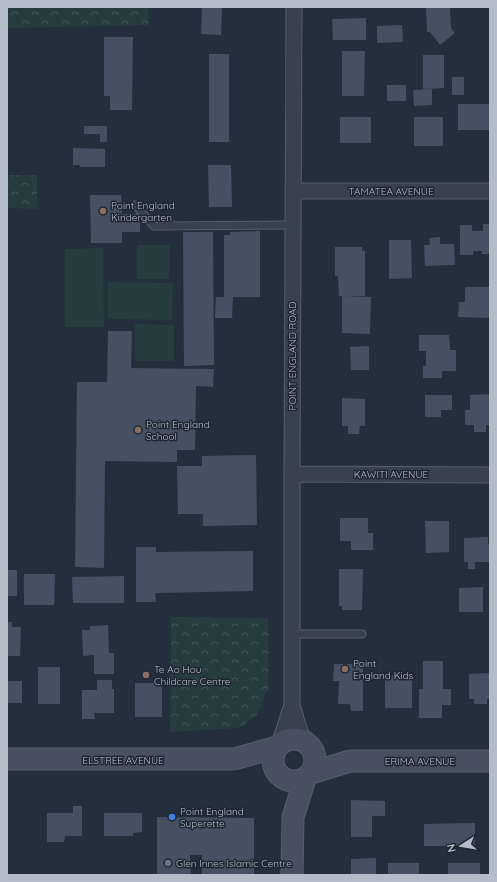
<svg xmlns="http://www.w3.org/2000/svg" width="497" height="882" font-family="Quicksand,sans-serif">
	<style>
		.green { fill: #263c3f }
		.park { fill: url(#park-crowns) }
		.building { fill: #455162 }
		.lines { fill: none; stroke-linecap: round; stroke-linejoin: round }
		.lane-casing { stroke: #565f6c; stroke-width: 9 }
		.street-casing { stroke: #565f6c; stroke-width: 17 }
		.secondary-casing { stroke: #565f6c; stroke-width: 23 }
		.lane { stroke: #38414e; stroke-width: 7 }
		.street { stroke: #38414e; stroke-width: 15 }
		.secondary { stroke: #465061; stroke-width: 21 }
		.education-dot { fill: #8d6e63; stroke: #1d2633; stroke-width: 1.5 }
		.shop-dot { fill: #3f7fe0; stroke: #1d2633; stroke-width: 1.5 }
		.worship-dot { fill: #6b7280; stroke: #1d2633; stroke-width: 1.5 }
		.labels { text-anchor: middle; stroke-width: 3; stroke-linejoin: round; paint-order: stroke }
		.street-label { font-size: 10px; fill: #b4bcc9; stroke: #1d2633 }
		.poi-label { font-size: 10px; fill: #b4bcc9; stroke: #1d2633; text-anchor: start }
	</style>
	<defs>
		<pattern id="park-crowns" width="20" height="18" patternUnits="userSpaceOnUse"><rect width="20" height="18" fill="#263c3f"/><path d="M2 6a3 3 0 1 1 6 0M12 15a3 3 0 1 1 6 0" fill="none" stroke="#435659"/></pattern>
	</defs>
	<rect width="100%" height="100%" fill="#242f3e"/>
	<!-- green -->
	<path class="green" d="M 137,245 L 170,245 L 169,279 L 137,279 Z
		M 103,248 L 104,327 L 65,327 L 65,249 Z
		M 108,282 L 173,283 L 172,320 L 108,319 Z
		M 135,324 L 174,325 L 174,361 L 135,361 Z"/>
	<!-- park -->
	<path class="park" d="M 7,7 L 148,7 L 148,25 L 7,28 Z
		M 7,175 L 37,175 L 37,209 L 7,208 Z
		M 171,617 L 268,618 L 268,689 L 257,715 L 239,728 L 170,732 Z"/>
	<!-- building -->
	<path class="building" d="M 202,7 L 222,7 L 221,35 L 201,34 Z
		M 426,7 L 450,7 L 451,28 L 455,33 L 440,45 L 430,32 L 427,32 Z
		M 366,18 L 366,40 L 333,40 L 332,19 Z
		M 402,25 L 403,42 L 377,43 L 377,26 Z
		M 104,37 L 133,37 L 132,110 L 110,110 L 110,96 L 104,96 Z
		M 342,51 L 365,51 L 364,96 L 342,96 Z
		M 209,54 L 229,54 L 229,142 L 209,142 Z
		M 423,55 L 444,55 L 444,88 L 423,89 Z
		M 452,77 L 464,77 L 464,95 L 452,95 Z
		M 387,85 L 406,85 L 406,101 L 387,101 Z
		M 432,89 L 432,105 L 414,106 L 413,90 Z
		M 458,104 L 490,104 L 490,130 L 458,130 Z
		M 340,117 L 371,117 L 371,143 L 340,143 Z
		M 414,117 L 443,117 L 443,146 L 414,146 Z
		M 84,126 L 107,126 L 107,142 L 100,142 L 100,134 L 84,134 Z
		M 73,148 L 105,149 L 105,167 L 80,167 L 80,165 L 73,165 Z
		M 208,165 L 231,165 L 232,207 L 209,207 Z
		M 90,195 L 121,195 L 122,214 L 140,214 L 140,232 L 122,232 L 122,243 L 91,243 Z
		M 483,224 L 490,224 L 490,254 L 482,254 L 482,251 L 473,251 L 473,255 L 460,255 L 460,225 L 472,225 L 472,231 L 483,231 Z
		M 260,231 L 260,297 L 233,297 L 232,318 L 215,318 L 216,297 L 224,297 L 224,235 L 230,235 L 230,232 Z
		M 183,232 L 213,232 L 214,365 L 184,366 Z
		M 440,237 L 440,244 L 454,244 L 455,265 L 425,266 L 424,245 L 430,245 L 429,238 Z
		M 389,240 L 411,240 L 412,278 L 389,279 Z
		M 335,247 L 362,247 L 362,251 L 365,251 L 365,296 L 345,296 L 371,297 L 370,334 L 342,333 L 342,296 L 339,296 L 338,276 L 335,276 Z
		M 465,287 L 490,287 L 490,318 L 458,317 L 459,302 L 465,302 Z
		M 108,331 L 132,331 L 131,368 L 214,369 L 213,387 L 196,386 L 195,450 L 177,450 L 177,462 L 105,461 L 104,568 L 75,567 L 77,382 L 107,382 Z
		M 419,335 L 449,335 L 450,350 L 456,350 L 456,371 L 442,371 L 442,378 L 423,378 L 423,366 L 426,366 L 426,351 L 419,351 Z
		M 369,346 L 369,370 L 351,370 L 350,347 Z
		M 490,394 L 490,425 L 486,425 L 486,432 L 474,432 L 474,425 L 465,425 L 465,410 L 470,410 L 470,395 Z
		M 425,395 L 452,395 L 452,410 L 441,410 L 441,417 L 425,417 Z
		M 342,398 L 365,399 L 365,426 L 360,426 L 359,434 L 348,434 L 348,426 L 342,426 Z
		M 256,455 L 257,525 L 203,526 L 203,514 L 178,514 L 177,466 L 202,466 L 202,456 Z
		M 340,518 L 368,518 L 368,533 L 373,533 L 373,550 L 351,550 L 351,541 L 340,541 Z
		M 425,521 L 449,521 L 449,552 L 426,553 Z
		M 488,537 L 488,544 L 490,544 L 490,562 L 475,562 L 475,569 L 468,569 L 468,562 L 464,562 L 464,538 Z
		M 136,547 L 156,547 L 156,552 L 253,551 L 253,591 L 155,593 L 156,602 L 136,602 Z
		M 339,569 L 363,569 L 362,610 L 342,610 L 342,606 L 339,606 Z
		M 7,570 L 17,570 L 17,596 L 7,596 Z
		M 24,574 L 55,574 L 54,605 L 24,605 Z
		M 124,576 L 124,603 L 73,603 L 72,577 Z
		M 483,587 L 483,612 L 459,612 L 459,588 Z
		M 7,622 L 12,622 L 12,627 L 21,627 L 20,656 L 7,656 Z
		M 108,625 L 109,653 L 114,653 L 114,674 L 94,674 L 94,655 L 83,656 L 82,630 L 90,630 L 90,626 Z
		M 423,661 L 443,661 L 443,689 L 451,689 L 451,705 L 442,705 L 442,718 L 419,718 L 419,689 L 423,689 Z
		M 334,664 L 363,664 L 363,711 L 351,711 L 350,704 L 338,704 L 339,681 L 333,681 Z
		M 38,667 L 60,667 L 60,704 L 38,704 Z
		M 490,673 L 490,699 L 487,699 L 487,704 L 474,704 L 474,699 L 469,699 L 469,674 Z
		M 412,675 L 412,708 L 385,708 L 385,676 Z
		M 97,680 L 112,680 L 112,689 L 114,689 L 114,713 L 94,713 L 95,719 L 82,719 L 82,690 L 97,690 Z
		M 7,681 L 22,681 L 22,703 L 7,703 Z
		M 135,683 L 162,683 L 162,717 L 135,717 Z
		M 351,800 L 385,801 L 385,816 L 372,816 L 372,837 L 351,837 Z
		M 73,806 L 82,806 L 82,836 L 65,836 L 64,842 L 47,842 L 47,813 L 73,813 Z
		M 104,813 L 142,813 L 142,832 L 133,833 L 133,836 L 104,836 Z
		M 157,817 L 254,818 L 254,875 L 202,875 L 202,855 L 190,855 L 191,875 L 157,875 Z
		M 475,823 L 475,846 L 424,846 L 424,824 Z
		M 376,858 L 376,875 L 351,875 L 351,859 Z
		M 388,863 L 419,863 L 419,875 L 388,875 Z
		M 448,863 L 480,863 L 480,875 L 448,875 Z"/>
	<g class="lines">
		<!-- lane casing -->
		<g class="lane-casing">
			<path id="lane" d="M 135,205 L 154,226 L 293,225
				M 292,634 L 362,634"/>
		</g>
		<!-- street casing -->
		<g class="street-casing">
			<path id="street" d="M 294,7 L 292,474 L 292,705 L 303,742
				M 293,191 L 490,191
				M 292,474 L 490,475
				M 279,745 L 292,705"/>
		</g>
		<!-- secondary casing -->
		<g class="secondary-casing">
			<path id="secondary" d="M273 760a21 21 0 1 1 42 0a21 21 0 1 1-42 0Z
				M 7,759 L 234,759 L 277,747
				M 311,773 L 350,761 L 490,761
				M 292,875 L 293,817 L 305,779"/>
		</g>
		<!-- lane -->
		<use href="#lane" class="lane"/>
		<!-- street -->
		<use href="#street" class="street"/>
		<!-- secondary -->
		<use href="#secondary" class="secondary"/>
	</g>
	<!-- markers -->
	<g class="education-dot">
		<circle cx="103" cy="211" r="4"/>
		<circle cx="138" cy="430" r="4"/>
		<circle cx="345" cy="669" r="4"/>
		<circle cx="146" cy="675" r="4"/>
	</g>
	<circle class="shop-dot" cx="172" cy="817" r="4"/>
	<circle class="worship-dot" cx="168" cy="863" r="4"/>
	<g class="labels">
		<!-- street labels -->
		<g class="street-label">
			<text x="391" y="195">TAMATEA AVENUE</text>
			<text transform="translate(292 356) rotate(-90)" y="4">POINT ENGLAND ROAD</text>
			<text x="391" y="478">KAWITI AVENUE</text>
			<text x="123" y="764">ELSTREE AVENUE</text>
			<text x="420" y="765">ERIMA AVENUE</text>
		</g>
		<!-- poi labels -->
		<g class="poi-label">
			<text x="111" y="209">Point England<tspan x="111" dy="12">Kindergarten</tspan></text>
			<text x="146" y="428">Point England<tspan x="146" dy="12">School</tspan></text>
			<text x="353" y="667">Point<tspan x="353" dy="12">England Kids</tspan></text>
			<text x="154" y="673">Te Ao Hou<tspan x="154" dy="12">Childcare Centre</tspan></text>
			<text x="180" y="815">Point England<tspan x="180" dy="12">Superette</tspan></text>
			<text x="176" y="867">Glen Innes Islamic Centre</text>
		</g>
	</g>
	<!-- border -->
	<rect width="497" height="882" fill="none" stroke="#b4bcc9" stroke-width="16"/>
	<!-- north arrow -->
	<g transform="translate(461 846) rotate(258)" stroke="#1d2633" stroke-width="3" paint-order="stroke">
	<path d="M0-3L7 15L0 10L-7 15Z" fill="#b4bcc9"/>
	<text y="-6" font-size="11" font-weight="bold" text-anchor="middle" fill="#b4bcc9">N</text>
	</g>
</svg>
